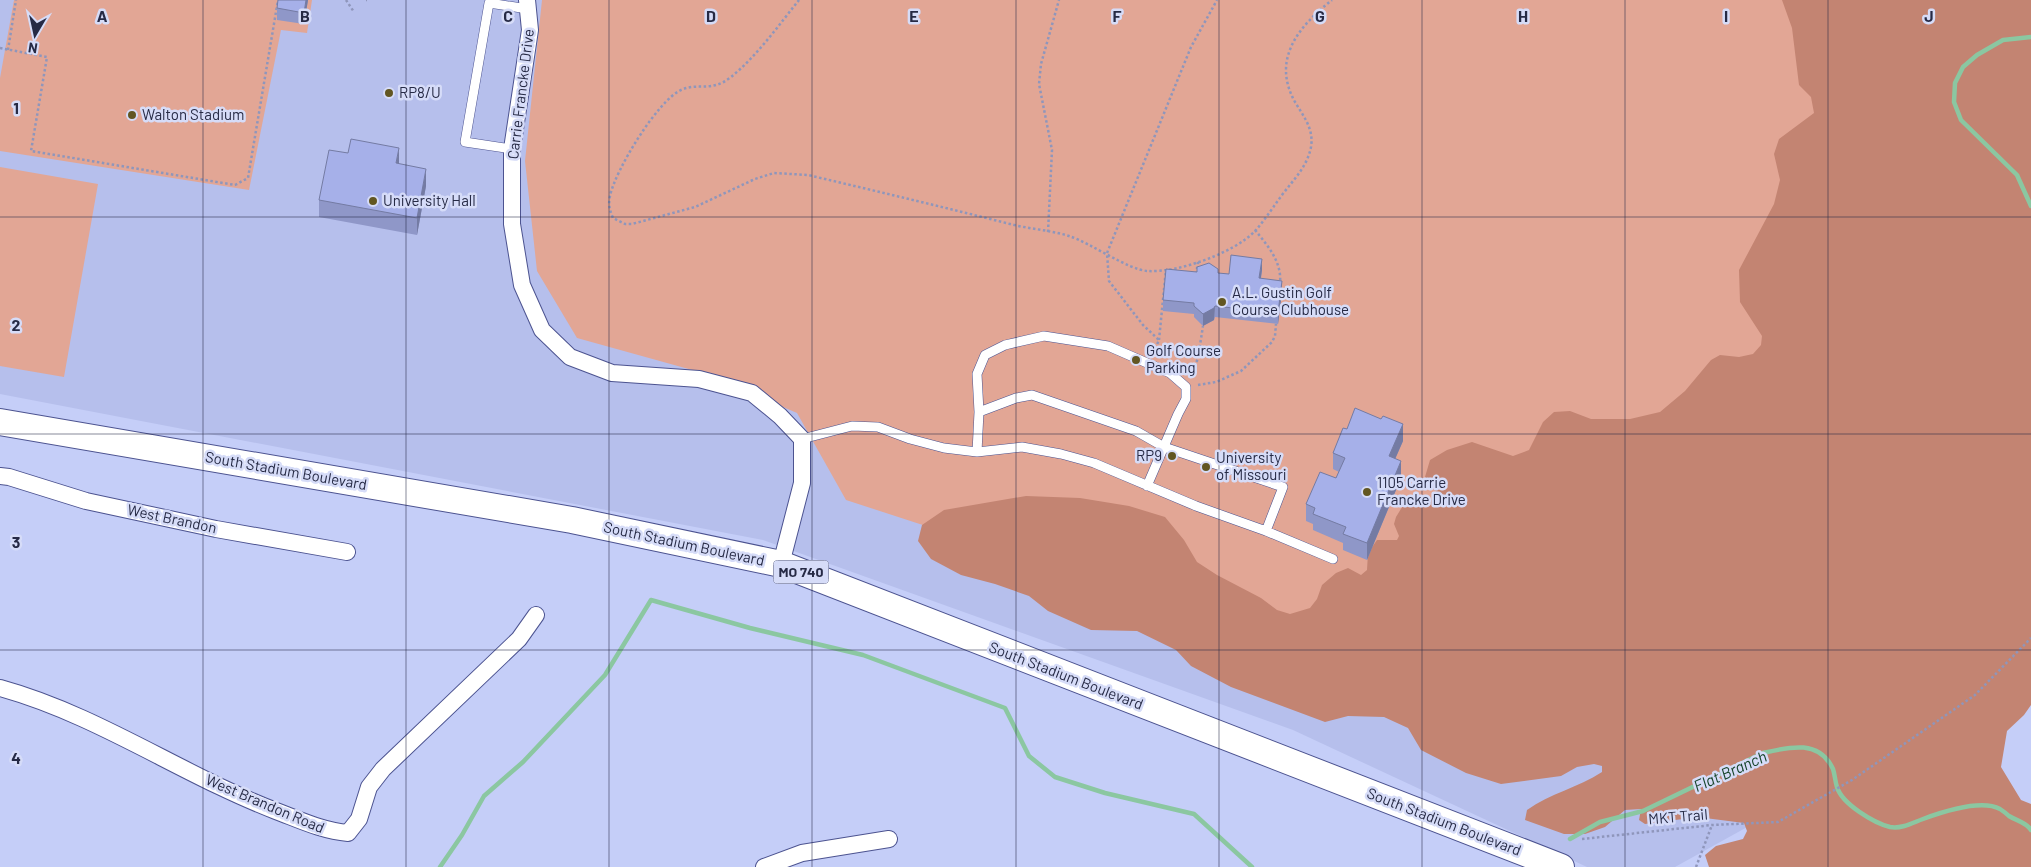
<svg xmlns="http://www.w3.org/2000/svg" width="2031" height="867" font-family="Barlow,sans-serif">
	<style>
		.built { fill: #b6bfec }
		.green { fill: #e2a695 }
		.forest { fill: #c38472 }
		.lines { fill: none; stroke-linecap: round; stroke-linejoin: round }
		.stream { stroke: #8bc7a1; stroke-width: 4.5 }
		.lane-casing { stroke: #4c5390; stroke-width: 10 }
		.street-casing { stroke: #4c5390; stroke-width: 18 }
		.primary-casing { stroke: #4c5390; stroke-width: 28 }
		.path { stroke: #8f96bb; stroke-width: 2.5; stroke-dasharray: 2.5 2.5; stroke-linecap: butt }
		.lane { stroke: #fff; stroke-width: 9 }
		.street { stroke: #fff; stroke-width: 16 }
		.primary { stroke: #fff; stroke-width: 26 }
		.wall { fill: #8f97c8 }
		.shaded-wall { fill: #747ba3 }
		.building { fill: #a6b0e9; stroke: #747ba3 }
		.grid { fill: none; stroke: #262a45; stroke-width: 1; stroke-opacity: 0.55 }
		.poi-dot { fill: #625622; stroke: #d6dcf8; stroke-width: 2 }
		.labels { text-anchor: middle; stroke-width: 5; stroke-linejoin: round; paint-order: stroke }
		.shield { fill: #d6dcf8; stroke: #5b5f7b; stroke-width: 1 }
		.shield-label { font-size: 14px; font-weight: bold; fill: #262a45 }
		.poi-label { font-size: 15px; fill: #262a45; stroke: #d6dcf8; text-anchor: start }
		.street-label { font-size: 15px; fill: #262a45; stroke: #d6dcf8 }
		.water-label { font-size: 16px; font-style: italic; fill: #16452b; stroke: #d6dcf8 }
		.grid-label { font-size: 16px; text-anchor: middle; font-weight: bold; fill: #262a45; stroke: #d6dcf8; stroke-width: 5; stroke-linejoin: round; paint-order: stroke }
	</style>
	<rect width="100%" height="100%" fill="#c5cef8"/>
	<!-- built -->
	<path class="built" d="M 0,0 L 2031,0 L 1778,810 L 1675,867 L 1587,867 L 1293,730 L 763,540 L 0,394 Z"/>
	<!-- green -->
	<path class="green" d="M 14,0 L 312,0 L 307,33 L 281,30 L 249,190 L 0,151 L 0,78 Z
		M 542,0 L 1931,0 L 1814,252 L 1739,391 L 1343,613 L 1259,629 L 1138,595 L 846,500 L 797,413 L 703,373 L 577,338 L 537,271 L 525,161 Z
		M 0,167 L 98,184 L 64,377 L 0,366 Z"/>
	<!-- forest -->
	<path class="forest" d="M 1782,0 L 2031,0 L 2031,705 L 2024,715 L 2007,731 L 2001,767 L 2021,800 L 2031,804 L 2031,867 L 1709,867 L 1705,855 L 1716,846 L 1743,839 L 1747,831 L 1744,823 L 1705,818 L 1683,819 L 1645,824 L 1639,820 L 1641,809 L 1625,810 L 1605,827 L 1585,834 L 1564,834 L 1525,820 L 1527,810 C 1550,793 1578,788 1602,772 L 1602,766 L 1594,764 L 1577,767 L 1561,776 L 1501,784 L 1466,773 L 1421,750 L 1408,728 L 1384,717 L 1348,716 L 1325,722 L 1231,687 L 1191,666 L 1176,650 L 1137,631 L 1091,630 L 1048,611 L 1029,596 L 995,584 L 961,575 L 931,559 L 918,541 L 922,525 L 944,510 L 1026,496 L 1080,498 L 1129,506 L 1165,517 L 1184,540 L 1197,562 L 1217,575 L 1261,598 L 1277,610 L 1290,614 L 1310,608 L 1317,599 L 1322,585 L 1336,573 L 1348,568 L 1361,575 L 1367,570 L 1368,553 L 1377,540 L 1397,540 L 1399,536 L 1394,524 L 1396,517 L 1404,504 L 1419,498 L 1433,500 L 1438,496 L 1437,492 L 1430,487 L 1425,477 L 1430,460 L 1447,450 L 1472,442 L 1513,456 L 1529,450 L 1543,422 L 1554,412 L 1570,411 L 1591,419 L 1630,419 L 1660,412 L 1685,391 L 1711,360 L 1720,355 L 1739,357 L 1753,354 L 1761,345 L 1762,336 L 1740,302 L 1739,270 L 1774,204 L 1780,180 L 1774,154 L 1779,139 L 1814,113 L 1811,97 L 1799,85 L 1792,28 Z"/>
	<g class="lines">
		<!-- stream -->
		<path class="stream" d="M 2031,37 L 2003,40 L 1977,55 L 1963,67 L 1955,83 L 1954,102 L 1961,120 L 2017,175 L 2031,206
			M 1570,839 L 1600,822 L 1643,811 L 1763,753 C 1789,747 1819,739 1833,769 C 1835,775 1835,781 1837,787 C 1842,804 1874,823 1890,827 C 1902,829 1912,823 1923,819 C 1942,812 1981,799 2000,809 C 2003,811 2006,813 2009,816 C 2017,821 2026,822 2031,830
			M 440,867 L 462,835 L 484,796 L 523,762 L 605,675 L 651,600 L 750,628 L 863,655 L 1005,708 L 1029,756 L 1055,777 L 1105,793 L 1194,814 L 1252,867"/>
		<!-- lane casing -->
		<g class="lane-casing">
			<path id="lane" d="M 512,149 L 465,142 L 489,3 L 528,9
				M 979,412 L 1016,398 L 1032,395 L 1136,431 L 1164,447 L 1283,487 L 1266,531
				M 802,439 L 852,426 L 878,427 L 910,439 L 944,448 L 977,452 L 1022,447 L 1061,454 L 1094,463 L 1196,506 L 1266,531 L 1333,559
				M 977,452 L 979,412 L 977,374 L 985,355 L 1005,345 L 1044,336 L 1108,346 L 1170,373 L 1186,387 L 1186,399 L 1178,414 L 1147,486"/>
		</g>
		<!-- street casing -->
		<g class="street-casing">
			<path id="street" d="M 527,0 L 530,30 L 512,149 L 512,224 L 522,285 L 542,330 L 570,357 L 612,373 L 699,379 L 752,393 L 780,416 L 802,439 L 802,483 L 781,564
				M 0,476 L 9,477 L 86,501 L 216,529 L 347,552
				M 0,688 C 98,715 182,775 276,811 C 300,820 323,831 348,833 L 359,819 L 369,787 L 383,769 L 519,639 L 536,615
				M 764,867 L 802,853 L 889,839"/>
		</g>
		<!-- primary casing -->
		<g class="primary-casing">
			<path id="primary" d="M 0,422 L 572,520 L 781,564 L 1561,867"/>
		</g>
		<!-- path -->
		<path class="path" d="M 346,0 L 354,12
			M 366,0 L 367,0
			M 799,0 C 779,25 756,57 731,77 C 711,93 698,82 681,90 C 657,101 615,171 610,196 C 608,205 610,211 613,218 L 625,224 L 632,224 L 695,207 L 755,179 L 774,173 L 808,175 C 876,191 943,207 1010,224 C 1029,229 1050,230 1069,236 C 1091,243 1128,270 1148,271 C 1178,273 1234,253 1255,231 C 1265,220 1273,207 1282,195 C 1294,179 1307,167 1311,147 C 1314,129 1304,117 1295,102 C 1271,59 1299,26 1332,0
			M 0,48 L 47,57 L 31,151 L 235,185 L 248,178 L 278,0
			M 8,50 L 16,0
			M 1255,230 C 1268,246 1282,262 1280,283
			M 1048,232 L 1052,150 L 1039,84 L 1041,64 L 1059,0
			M 1196,274 L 1198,262
			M 1159,340 L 1166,269
			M 1153,353 L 1159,340 L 1143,325 L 1109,281 L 1107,253 L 1191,47 L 1217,0
			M 1191,376 L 1198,358 L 1203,326
			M 1198,385 L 1216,382 L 1241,371 L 1272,342 L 1275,336 L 1276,324
			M 1582,839 L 1712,825 L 1778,822 L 1852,780 L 1975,695 L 2031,638
			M 1696,867 L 1712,825"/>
		<!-- lane -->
		<use href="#lane" class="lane"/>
		<!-- street -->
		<use href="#street" class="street"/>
		<!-- primary -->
		<use href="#primary" class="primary"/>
	</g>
	<!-- wall -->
	<path class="wall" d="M 278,0 L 308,0 L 304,24 L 277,20 L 277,8 Z
		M 399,164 L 426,186 L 417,235 L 319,217 L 319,200 Z
		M 1262,270 L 1261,278 L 1282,292 L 1278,324 L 1215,317 L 1214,320 L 1203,326 L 1194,317 L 1194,314 L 1163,311 L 1163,300 L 1197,272 L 1229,274 Z
		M 1381,419 L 1403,441 L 1395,459 L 1401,478 L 1367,560 L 1343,550 L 1343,543 L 1313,530 L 1313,524 L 1306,521 L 1306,504 L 1336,478 L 1339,472 L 1333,469 L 1333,453 L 1347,429 Z"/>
	<!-- shaded-wall -->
	<path class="shaded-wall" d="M 306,0 L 308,0 L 304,24 L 304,13 Z
		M 399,148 L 399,164 L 396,163 Z
		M 426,169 L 426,186 L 417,235 L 417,218 Z
		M 1262,259 L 1262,270 L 1259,290 L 1259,278 Z
		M 1282,281 L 1282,292 L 1278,324 L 1278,313 Z
		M 1215,306 L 1214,320 L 1203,326 L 1203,314 Z
		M 1403,424 L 1403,441 L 1389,473 L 1389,456 Z
		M 1401,461 L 1401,478 L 1367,560 L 1367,543 Z"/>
	<!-- building -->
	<path class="building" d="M 278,0 L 306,0 L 304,13 L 277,8 Z
		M 351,139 L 399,148 L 396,163 L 426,169 L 417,218 L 319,200 L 329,150 L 348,153 Z
		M 1231,255 L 1262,259 L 1259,278 L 1282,281 L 1278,313 L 1215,306 L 1214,308 L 1203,314 L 1194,306 L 1194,303 L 1163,300 L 1166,269 L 1197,272 L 1197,267 L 1209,263 L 1218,269 L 1218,273 L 1229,274 Z
		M 1355,408 L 1381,419 L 1383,416 L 1403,424 L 1389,456 L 1401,461 L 1367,543 L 1343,534 L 1346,527 L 1313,514 L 1315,508 L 1306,504 L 1320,472 L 1336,478 L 1345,458 L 1333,453 L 1343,428 L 1347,429 Z"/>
	<!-- grid -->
	<path class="grid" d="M 203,0 L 203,867M 406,0 L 406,867M 609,0 L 609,867M 812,0 L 812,867M 1016,0 L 1016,867M 1219,0 L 1219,867M 1422,0 L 1422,867M 1625,0 L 1625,867M 1828,0 L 1828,867M 0,217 L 2031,217M 0,434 L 2031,434M 0,650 L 2031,650"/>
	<!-- markers -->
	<g class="poi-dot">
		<circle cx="389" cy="93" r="5"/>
		<circle cx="132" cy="115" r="5"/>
		<circle cx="373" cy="201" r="5"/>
		<circle cx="1222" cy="302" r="5"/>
		<circle cx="1136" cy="360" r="5"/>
		<circle cx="1172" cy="456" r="5"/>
		<circle cx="1206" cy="467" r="5"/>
		<circle cx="1367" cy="492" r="5"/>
	</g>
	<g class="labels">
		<!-- shield labels -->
		<rect class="shield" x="773.5" y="560.5" width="55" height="23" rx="4"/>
		<g class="shield-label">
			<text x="801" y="577">MO 740</text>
		</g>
		<!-- poi labels -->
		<g class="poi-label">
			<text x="399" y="98">RP8/U</text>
			<text x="142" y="120">Walton Stadium</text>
			<text x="383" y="206">University Hall</text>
			<text x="1232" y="298">A.L. Gustin Golf<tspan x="1232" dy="17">Course Clubhouse</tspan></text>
			<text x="1146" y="356">Golf Course<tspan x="1146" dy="17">Parking</tspan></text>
			<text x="1162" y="461" text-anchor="end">RP9</text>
			<text x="1216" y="463">University<tspan x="1216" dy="17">of Missouri</tspan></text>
			<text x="1377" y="488">1105 Carrie<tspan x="1377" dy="17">Francke Drive</tspan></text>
		</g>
		<!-- street labels -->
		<g class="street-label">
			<text transform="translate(521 94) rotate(-83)" y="5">Carrie Francke Drive</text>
			<text transform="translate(286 471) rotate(10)" y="5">South Stadium Boulevard</text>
			<text transform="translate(172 519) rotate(12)" y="5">West Brandon</text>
			<text transform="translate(684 544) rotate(12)" y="5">South Stadium Boulevard</text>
			<text transform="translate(1066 676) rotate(21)" y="5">South Stadium Boulevard</text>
			<text transform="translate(265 804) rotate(23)" y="5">West Brandon Road</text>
			<text transform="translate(1678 817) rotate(-5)" y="5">MKT Trail</text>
			<text transform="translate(1444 822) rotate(21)" y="5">South Stadium Boulevard</text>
		</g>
		<!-- water labels -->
		<g class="water-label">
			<text transform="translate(1730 771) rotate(-24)" y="6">Flat Branch</text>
		</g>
	</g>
	<g class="grid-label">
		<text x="102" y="22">A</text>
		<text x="305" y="22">B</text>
		<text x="508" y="22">C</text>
		<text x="711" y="22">D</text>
		<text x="914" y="22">E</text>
		<text x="1117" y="22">F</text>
		<text x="1320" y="22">G</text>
		<text x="1523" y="22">H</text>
		<text x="1726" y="22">I</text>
		<text x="1929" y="22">J</text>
		<text x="16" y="114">1</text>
		<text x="16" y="331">2</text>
		<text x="16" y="548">3</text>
		<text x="16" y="764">4</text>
	</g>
	<!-- north arrow -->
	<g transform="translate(35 35) rotate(189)" stroke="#d6dcf8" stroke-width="4" paint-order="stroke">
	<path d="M0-4L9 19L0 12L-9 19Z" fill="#262a45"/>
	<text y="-8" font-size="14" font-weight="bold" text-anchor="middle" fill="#262a45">N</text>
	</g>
</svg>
